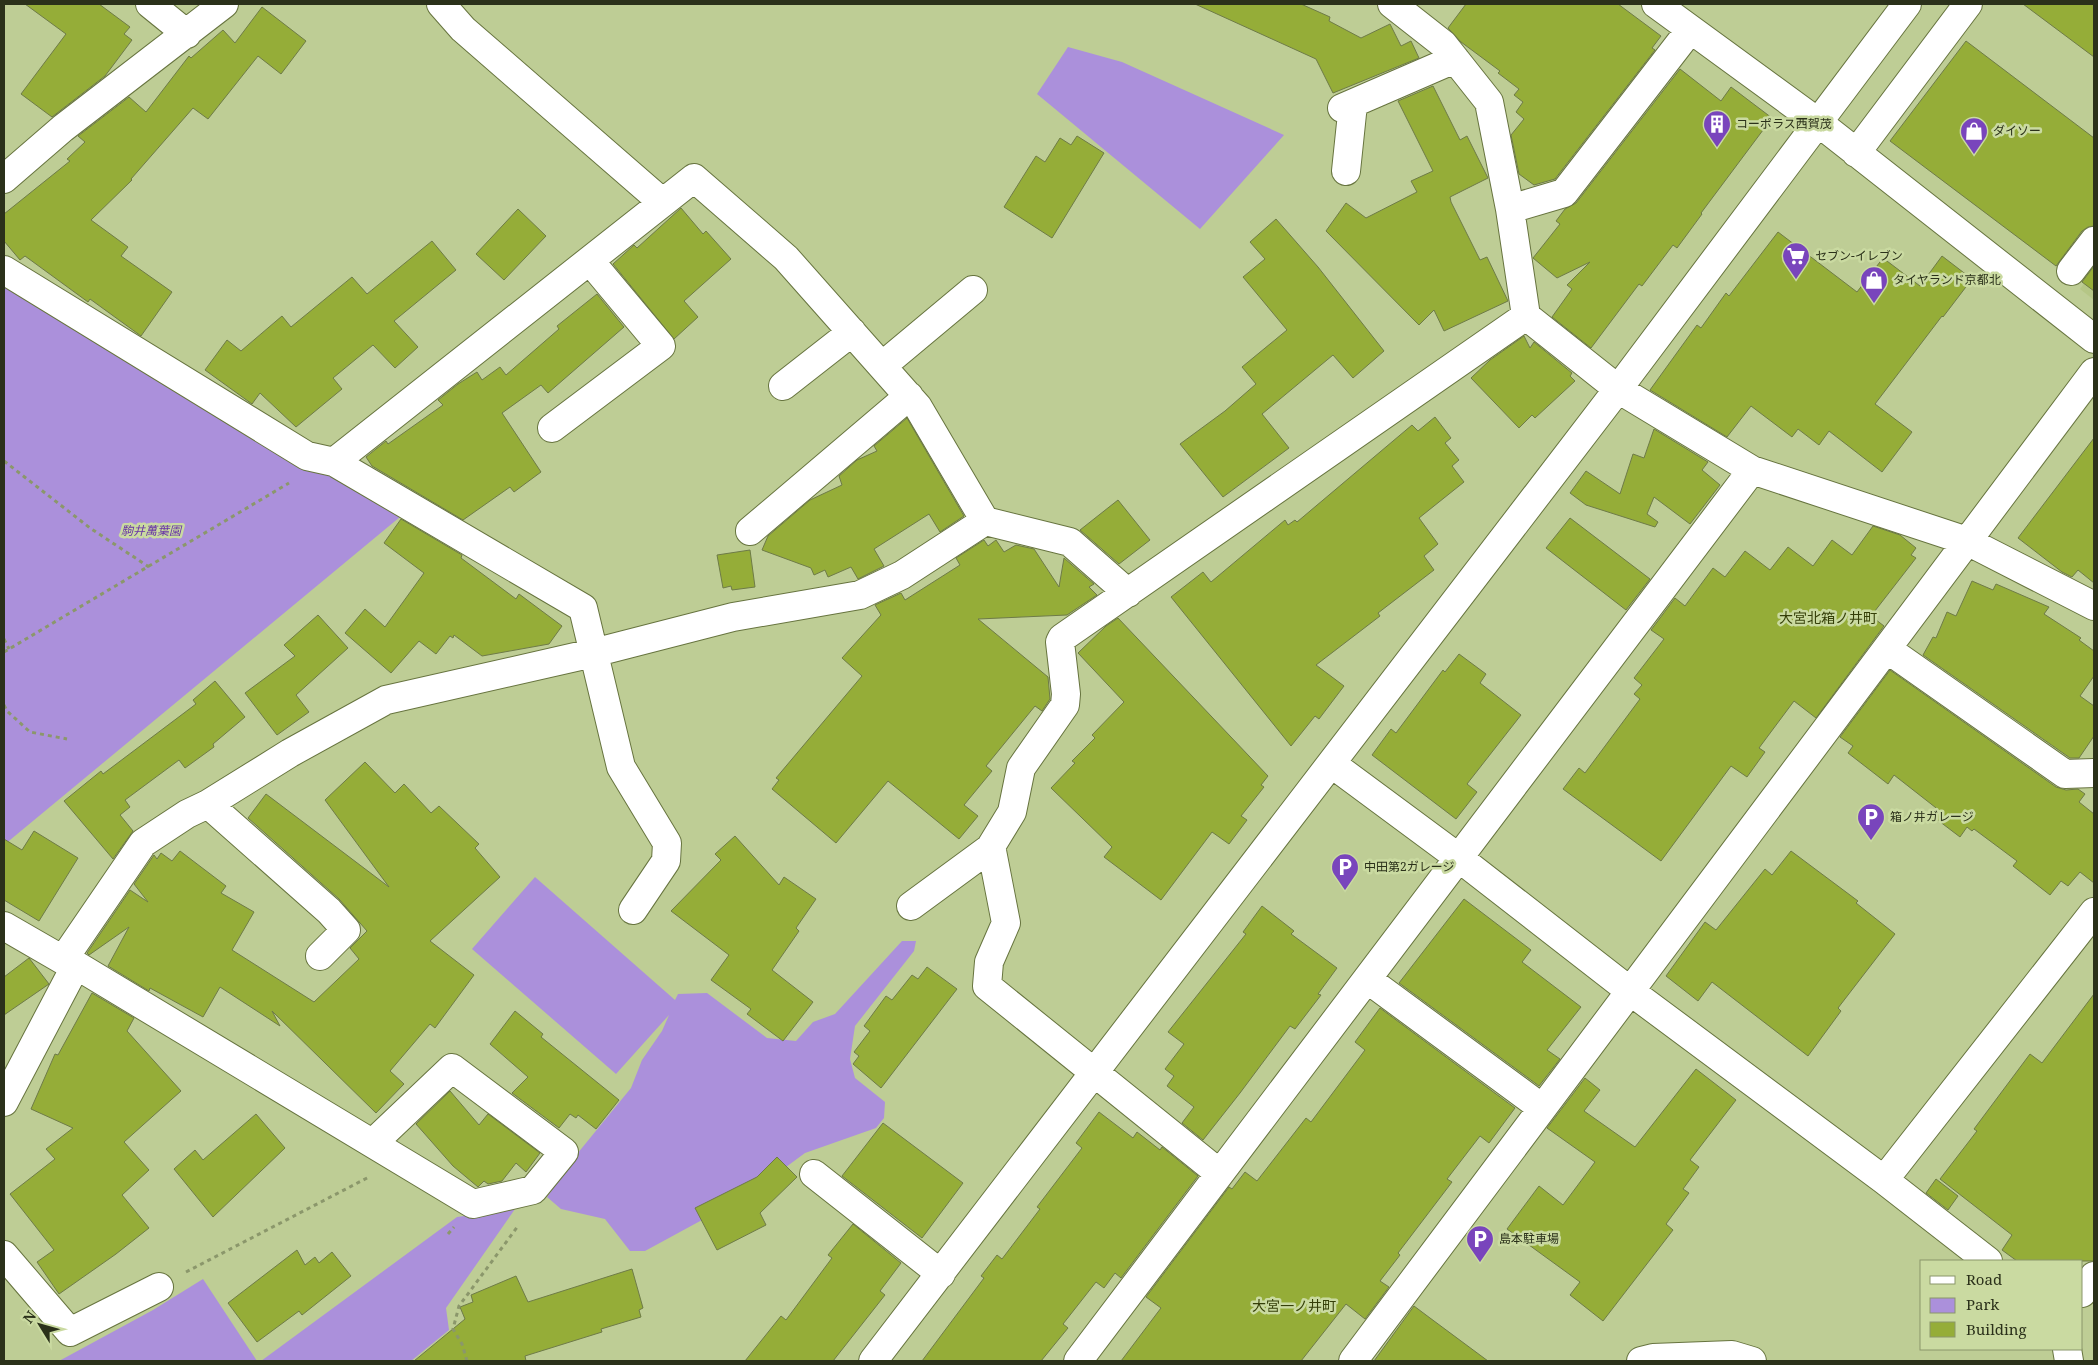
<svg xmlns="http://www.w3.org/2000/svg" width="2098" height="1365" font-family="'Noto Serif','Noto Sans JP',serif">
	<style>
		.built { fill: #b5c686 }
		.green { fill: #ab90db }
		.building { fill: #95ad38; stroke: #6e7b47 }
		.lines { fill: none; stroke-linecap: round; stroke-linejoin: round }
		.minor-casing { stroke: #67743f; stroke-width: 30 }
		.path { stroke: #8b976b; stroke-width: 3; stroke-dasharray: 4 4; stroke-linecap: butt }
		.minor { stroke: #fff; stroke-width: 28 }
		.labels { text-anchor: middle; stroke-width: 5; stroke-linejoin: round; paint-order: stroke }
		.poi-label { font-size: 12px; fill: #2b311a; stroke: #cadaa1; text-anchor: start }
		.park-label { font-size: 12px; font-style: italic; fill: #6834a6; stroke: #cadaa1 }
		.neighbourhood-label { font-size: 14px; fill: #353f08; stroke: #cadaa1 }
	</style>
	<rect width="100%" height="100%" fill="#becd95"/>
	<!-- built -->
	<path class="built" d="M 2094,270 L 2094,300 L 2080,289 Z"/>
	<!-- green -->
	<path class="green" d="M 1068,47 L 1122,62 L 1284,135 L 1200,229 L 1037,94 Z
		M 4,273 L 406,512 L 4,845 Z
		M 535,877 L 675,1000 L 678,994 L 707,993 L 767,1038 L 796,1041 L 813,1022 L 835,1014 L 902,941 L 916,941 L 914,951 L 855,1026 L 850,1059 L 855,1078 L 885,1102 L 884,1118 L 876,1128 L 805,1153 L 748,1195 L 645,1251 L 630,1251 L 605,1219 L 561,1209 L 547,1197 L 577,1154 L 631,1088 L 642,1060 L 662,1031 L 669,1015 L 616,1074 L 472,949 Z
		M 515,1209 L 446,1308 L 449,1330 L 411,1361 L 261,1361 L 457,1217 Z
		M 203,1279 L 257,1361 L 59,1361 L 153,1310 Z"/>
	<!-- building -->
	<path class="building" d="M 25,4 L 99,4 L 130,27 L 124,34 L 132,40 L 105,76 L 52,117 L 21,94 L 66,34 Z
		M 1195,4 L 1301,4 L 1330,17 L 1329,21 L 1361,38 L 1390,24 L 1401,46 L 1411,41 L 1419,58 L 1333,93 L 1316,59 Z
		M 1466,4 L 1618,4 L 1661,36 L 1652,48 L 1655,50 L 1555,179 L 1534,185 L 1519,174 L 1511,135 L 1524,119 L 1516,112 L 1523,102 L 1514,95 L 1519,89 L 1498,73 L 1500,71 L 1461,42 L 1448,28 Z
		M 2023,4 L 2094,4 L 2094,57 Z
		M 262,7 L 306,41 L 281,74 L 258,56 L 208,119 L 193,108 L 131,179 L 132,180 L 91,220 L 128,247 L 121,256 L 172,292 L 141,336 L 90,299 L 88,302 L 25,256 L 20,260 L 4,241 L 4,214 L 70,161 L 67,159 L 85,142 L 78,136 L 129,97 L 146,112 L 189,56 L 191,58 L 223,30 L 235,43 Z
		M 1966,41 L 2094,138 L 2094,226 L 2088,227 L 2082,231 L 2056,266 L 1890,141 Z
		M 1680,69 L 1721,101 L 1731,87 L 1772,118 L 1701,213 L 1702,214 L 1677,248 L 1673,245 L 1642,286 L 1639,284 L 1591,348 L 1552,317 L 1572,289 L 1567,285 L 1590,262 L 1557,278 L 1533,258 L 1560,224 L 1556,221 L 1565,209 L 1576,203 Z
		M 1433,86 L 1460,140 L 1467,136 L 1488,178 L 1450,197 L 1451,202 L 1480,260 L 1487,257 L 1508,301 L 1444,331 L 1434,310 L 1419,325 L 1326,231 L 1346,203 L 1366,218 L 1417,192 L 1411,181 L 1433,171 L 1398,101 Z
		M 1077,136 L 1104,153 L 1052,238 L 1004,207 L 1036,156 L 1045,162 L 1060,138 L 1071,145 Z
		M 681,208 L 703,234 L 706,231 L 731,259 L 684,301 L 698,317 L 674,339 L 613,264 L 634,245 L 637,248 Z
		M 518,209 L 546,236 L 504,280 L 476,254 Z
		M 1276,219 L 1318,267 L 1384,351 L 1353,378 L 1333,355 L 1262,414 L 1289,448 L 1223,497 L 1180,444 L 1225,411 L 1256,384 L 1242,367 L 1287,330 L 1243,277 L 1265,259 L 1250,242 Z
		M 1778,232 L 1857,292 L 1883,258 L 1920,286 L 1942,256 L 1972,279 L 1943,317 L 1942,316 L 1875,404 L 1912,432 L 1882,472 L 1829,431 L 1819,445 L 1798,429 L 1792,437 L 1751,406 L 1727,437 L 1650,390 L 1697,325 L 1701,328 L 1726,293 L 1729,296 Z
		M 432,241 L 456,270 L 394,321 L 418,347 L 395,368 L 373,345 L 333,378 L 342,389 L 296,427 L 260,393 L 252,404 L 205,370 L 227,340 L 241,351 L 282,316 L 291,327 L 352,277 L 367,294 Z
		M 2094,266 L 2094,291 L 2082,282 Z
		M 597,294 L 624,327 L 548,393 L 541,385 L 502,413 L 541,472 L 514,492 L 510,487 L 463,520 L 372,466 L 366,457 L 386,441 L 388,444 L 443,405 L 438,400 L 458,384 L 477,372 L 482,380 L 500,367 L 506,375 L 559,329 L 557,326 Z
		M 1524,336 L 1530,348 L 1534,342 L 1572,373 L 1570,376 L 1575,381 L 1535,418 L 1532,415 L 1519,428 L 1471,378 L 1490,360 Z
		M 1435,417 L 1451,438 L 1445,443 L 1459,460 L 1452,466 L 1464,482 L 1419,518 L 1438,544 L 1424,556 L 1434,570 L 1378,613 L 1380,616 L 1316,665 L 1344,686 L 1319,719 L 1315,716 L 1291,746 L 1171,597 L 1203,572 L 1211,582 L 1285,520 L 1288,525 L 1295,520 L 1297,522 L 1412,425 L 1418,431 Z
		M 907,418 L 964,516 L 940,532 L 929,514 L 874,549 L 884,566 L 858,579 L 851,567 L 828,577 L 825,570 L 814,575 L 811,568 L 762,550 L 768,536 L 810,500 L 842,485 L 839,476 L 857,460 L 877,451 L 874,446 Z
		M 1654,429 L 1708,462 L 1702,470 L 1720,485 L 1690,524 L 1654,497 L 1647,514 L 1658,522 L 1655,527 L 1586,505 L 1570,493 L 1586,471 L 1620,494 L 1633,454 L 1644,458 Z
		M 2094,438 L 2094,583 L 2078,570 L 2072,577 L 2062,572 L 2018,538 Z
		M 1118,500 L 1150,540 L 1119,564 L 1080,530 Z
		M 1570,518 L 1650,579 L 1626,610 L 1546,548 Z
		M 401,519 L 462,555 L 461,558 L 516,599 L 519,594 L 562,626 L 549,644 L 482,656 L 454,635 L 453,638 L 450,636 L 436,654 L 419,641 L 391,673 L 345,633 L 365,609 L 385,627 L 424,573 L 384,543 Z
		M 1873,526 L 1900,535 L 1916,548 L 1911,555 L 1916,558 L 1871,616 L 1884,626 L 1816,718 L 1794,701 L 1759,748 L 1765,752 L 1747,777 L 1731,766 L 1661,861 L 1563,789 L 1579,768 L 1585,773 L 1640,699 L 1634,694 L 1642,685 L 1634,678 L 1664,639 L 1651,630 L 1675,598 L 1685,606 L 1713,568 L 1725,577 L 1745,551 L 1770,570 L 1788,547 L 1813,566 L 1832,540 L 1852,555 Z
		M 984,540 L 988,546 L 996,540 L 1004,552 L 1016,545 L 1034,549 L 1059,587 L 1064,558 L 1094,584 L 1089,587 L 1097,595 L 1067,615 L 978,619 L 1048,677 L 1050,699 L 1042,711 L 1035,706 L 986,766 L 992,771 L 964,805 L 978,816 L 959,839 L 888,781 L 836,843 L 772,789 L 779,780 L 776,778 L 862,676 L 842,658 L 881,615 L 875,605 L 901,593 L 905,600 L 960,565 L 956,558 Z
		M 750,550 L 755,587 L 732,590 L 731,586 L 723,588 L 717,555 Z
		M 1972,581 L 1993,590 L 1996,584 L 2049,607 L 2044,614 L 2081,638 L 2079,640 L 2094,651 L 2094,676 L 2080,696 L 2094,706 L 2094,736 L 2079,758 L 2070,758 L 1923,655 L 1933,637 L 1936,638 L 1947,612 L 1956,616 Z
		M 318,615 L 348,648 L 296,695 L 309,712 L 277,735 L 245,693 L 295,656 L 284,645 Z
		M 1118,618 L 1268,776 L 1261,785 L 1264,787 L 1241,816 L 1247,820 L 1229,844 L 1212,832 L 1161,900 L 1104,857 L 1112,847 L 1051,788 L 1075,763 L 1072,761 L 1095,738 L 1092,735 L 1124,702 L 1078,653 L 1106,626 Z
		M 1459,654 L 1486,674 L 1480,683 L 1521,715 L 1467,784 L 1477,792 L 1456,819 L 1372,755 L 1391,729 L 1396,733 L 1443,670 L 1445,672 Z
		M 1890,670 L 2056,787 L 2066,790 L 2078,789 L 2085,794 L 2079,802 L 2094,814 L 2094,883 L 2080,872 L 2068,886 L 2061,881 L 2050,895 L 2013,866 L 2017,861 L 1974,829 L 1972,831 L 1967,827 L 1960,837 L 1935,818 L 1940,811 L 1894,775 L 1888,784 L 1848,753 L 1853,746 L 1840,737 Z
		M 215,681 L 245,717 L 213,744 L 214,747 L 185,768 L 179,760 L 125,800 L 130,807 L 120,815 L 133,831 L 113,859 L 64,801 L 101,771 L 103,774 L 196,704 L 193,700 Z
		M 365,762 L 395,793 L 404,784 L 431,813 L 439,806 L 479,844 L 475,848 L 500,877 L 430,941 L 474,975 L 435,1028 L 430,1024 L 390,1071 L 404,1084 L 376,1113 L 272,1011 L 280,1026 L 220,987 L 203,1017 L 150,988 L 149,991 L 108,966 L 129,927 L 89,955 L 87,953 L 130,890 L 148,902 L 134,884 L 154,855 L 157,859 L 161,853 L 172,861 L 180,851 L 226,886 L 221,893 L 254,912 L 232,950 L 314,1002 L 359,959 L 350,948 L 367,931 L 339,899 L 248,818 L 266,794 L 389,887 L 325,800 Z
		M 34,831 L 78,858 L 39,921 L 4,900 L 4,839 L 22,850 Z
		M 735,836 L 779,885 L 784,877 L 816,899 L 796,928 L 799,931 L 772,970 L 813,1002 L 783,1041 L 747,1014 L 751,1009 L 711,980 L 729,955 L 671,911 L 721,860 L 715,854 Z
		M 1791,851 L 1858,901 L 1856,903 L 1895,934 L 1838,1008 L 1841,1011 L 1808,1056 L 1712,982 L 1698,1001 L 1666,976 L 1705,922 L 1716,930 L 1765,869 L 1772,875 Z
		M 1464,899 L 1531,950 L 1522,962 L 1581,1007 L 1547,1050 L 1560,1059 L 1539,1086 L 1399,983 Z
		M 1262,906 L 1294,931 L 1291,934 L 1337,968 L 1318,994 L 1321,995 L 1295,1029 L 1290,1026 L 1240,1093 L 1203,1140 L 1182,1123 L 1194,1107 L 1167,1086 L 1174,1076 L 1165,1069 L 1184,1044 L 1168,1032 L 1246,934 L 1243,932 Z
		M 29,958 L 49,984 L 4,1015 L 4,977 Z
		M 927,967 L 957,989 L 881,1088 L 853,1064 L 859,1056 L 854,1052 L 870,1031 L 864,1026 L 886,996 L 892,1000 L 912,975 L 918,979 Z
		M 92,993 L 134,1018 L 127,1031 L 181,1091 L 124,1142 L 149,1170 L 122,1195 L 149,1228 L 116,1254 L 59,1294 L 37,1262 L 54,1250 L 10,1194 L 55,1159 L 46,1149 L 73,1128 L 31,1109 L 55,1054 L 58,1055 Z
		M 2094,994 L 2094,1261 L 2017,1261 L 2002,1250 L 2012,1235 L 1940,1179 L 1977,1131 L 1974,1129 L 2030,1054 L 2042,1063 Z
		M 1380,1008 L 1515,1108 L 1489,1143 L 1480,1136 L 1447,1179 L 1452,1182 L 1398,1253 L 1400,1255 L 1380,1281 L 1389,1287 L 1365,1319 L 1346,1304 L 1301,1361 L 1121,1361 L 1161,1308 L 1146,1297 L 1229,1187 L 1232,1189 L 1245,1172 L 1257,1181 L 1306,1118 L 1311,1122 L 1365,1050 L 1355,1042 Z
		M 515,1011 L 543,1034 L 541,1037 L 619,1100 L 596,1129 L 578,1115 L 576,1118 L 570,1114 L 559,1128 L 512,1093 L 528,1077 L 490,1044 Z
		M 1696,1069 L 1736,1100 L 1690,1160 L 1699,1167 L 1683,1189 L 1689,1193 L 1666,1224 L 1673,1230 L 1603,1321 L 1570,1295 L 1580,1282 L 1507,1229 L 1539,1186 L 1563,1205 L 1595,1162 L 1547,1128 L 1585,1078 L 1600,1090 L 1584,1111 L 1635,1147 Z
		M 450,1091 L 479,1125 L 488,1114 L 540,1153 L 526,1172 L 516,1163 L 502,1181 L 488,1184 L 484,1181 L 478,1187 L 453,1166 L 416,1124 Z
		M 1099,1112 L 1133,1138 L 1137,1132 L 1160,1150 L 1162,1147 L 1198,1176 L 1121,1278 L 1115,1273 L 1104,1288 L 1096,1282 L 1063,1324 L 1068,1328 L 1041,1361 L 922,1361 L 984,1278 L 981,1276 L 997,1255 L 1002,1259 L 1040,1209 L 1037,1207 L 1082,1148 L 1076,1143 Z
		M 256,1114 L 285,1148 L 213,1217 L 174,1169 L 195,1150 L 203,1160 Z
		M 883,1123 L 963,1183 L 922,1238 L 842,1176 Z
		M 777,1157 L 797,1177 L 760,1213 L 766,1225 L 717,1250 L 695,1208 L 757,1177 Z
		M 1936,1179 L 1958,1196 L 1948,1210 L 1926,1193 Z
		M 853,1224 L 901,1263 L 880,1291 L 885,1295 L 833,1361 L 745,1361 L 781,1316 L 786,1320 L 832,1258 L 828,1255 Z
		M 297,1250 L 305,1265 L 315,1257 L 319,1263 L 332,1252 L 351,1276 L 302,1315 L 299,1311 L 257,1342 L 228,1303 Z
		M 632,1269 L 643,1308 L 639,1310 L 641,1317 L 601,1329 L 602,1332 L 525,1356 L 526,1361 L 414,1361 L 465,1319 L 460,1307 L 473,1302 L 471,1295 L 516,1276 L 528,1302 Z
		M 1414,1306 L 1430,1318 L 1488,1361 L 1374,1361 Z"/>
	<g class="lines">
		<!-- minor casing -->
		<g class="minor-casing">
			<path id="minor" d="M 150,4 L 187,34
				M 441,4 L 463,29 L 662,202
				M 1392,4 L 1443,44 L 1489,102 L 1510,209 L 1526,316 L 1618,389 L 1752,470 L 1967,541 L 2094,606
				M 1656,4 L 1819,123 L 2094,339
				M 1342,108 L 1455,59
				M 1856,153 L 1968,4
				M 1346,171 L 1353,104
				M 4,179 L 63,128 L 224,4
				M 1510,209 L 1564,193 L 1690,30
				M 4,270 L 307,456 L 334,462 L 583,608 L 621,767 L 667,843 L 666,861 L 633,910
				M 2071,271 L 2094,241
				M 882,366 L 973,290
				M 783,386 L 852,332
				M 552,428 L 661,346 L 590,261
				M 334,462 L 694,178 L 786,258 L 918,407 L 985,521 L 1070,542 L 1128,593
				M 750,531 L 909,396
				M 1887,649 L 2065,774 L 2094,773
				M 1332,764 L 1459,858 L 1630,991 L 1884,1180 L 1988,1261
				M 208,804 L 329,911 L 346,930 L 320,956
				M 990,848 L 992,851 L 1006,923 L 989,962 L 987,986 L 1219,1173
				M 911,906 L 990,848 L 1012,812 L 1021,768 L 1065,705 L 1066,694 L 1060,642 L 1062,638 L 1526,316
				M 4,926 L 63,960 L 76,965 L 473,1204 L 533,1190 L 564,1152 L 452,1068 L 374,1142
				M 63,960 L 143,843 L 187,814 L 208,804 L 290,753 L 386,700 L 593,653 L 733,617 L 860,595 L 902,575 L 985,521
				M 1367,979 L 1542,1108
				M 4,1102 L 76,965
				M 814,1174 L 941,1274
				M 1884,1180 L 2094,912
				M 4,1255 L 70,1332 L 159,1287
				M 2082,1293 L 2094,1276
				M 2067,1349 L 2069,1361
				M 873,1361 L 1618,389 L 1907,4
				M 1078,1361 L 1752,470
				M 1353,1361 L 2094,372
				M 1641,1361 L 1653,1358 L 1732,1355 L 1752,1361"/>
		</g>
		<!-- path -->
		<path class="path" d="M 4,461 L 90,528 L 149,567
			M 4,639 L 9,649
			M 4,652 L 289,483
			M 4,705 L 7,711 L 30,732 L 67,739
			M 448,1234 L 454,1227
			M 186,1272 L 369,1177
			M 467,1361 L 462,1344 L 453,1329 L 459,1306 L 518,1226"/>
		<!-- minor -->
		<use href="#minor" class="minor"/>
	</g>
	<!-- icons -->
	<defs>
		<g id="building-pin" transform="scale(1.4375)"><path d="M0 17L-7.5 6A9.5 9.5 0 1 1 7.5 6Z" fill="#7945bc" stroke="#cadaa1"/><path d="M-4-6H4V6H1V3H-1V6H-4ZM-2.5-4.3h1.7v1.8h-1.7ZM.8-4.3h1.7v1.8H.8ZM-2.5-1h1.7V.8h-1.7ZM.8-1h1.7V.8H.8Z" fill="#fff"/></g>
		<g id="shop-pin" transform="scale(1.4375)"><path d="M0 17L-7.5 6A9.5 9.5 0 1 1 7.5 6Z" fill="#7945bc" stroke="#cadaa1"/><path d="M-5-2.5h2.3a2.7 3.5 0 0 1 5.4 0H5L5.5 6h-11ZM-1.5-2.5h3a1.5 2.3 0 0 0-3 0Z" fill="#fff"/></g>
		<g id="supermarket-pin" transform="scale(1.4375)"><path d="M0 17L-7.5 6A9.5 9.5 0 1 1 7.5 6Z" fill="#7945bc" stroke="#cadaa1"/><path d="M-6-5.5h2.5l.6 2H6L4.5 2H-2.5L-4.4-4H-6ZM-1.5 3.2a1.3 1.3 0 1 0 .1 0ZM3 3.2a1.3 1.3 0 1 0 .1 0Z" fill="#fff"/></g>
		<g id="parking-pin" transform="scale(1.4375)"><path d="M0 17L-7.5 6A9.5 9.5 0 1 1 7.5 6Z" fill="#7945bc" stroke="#cadaa1"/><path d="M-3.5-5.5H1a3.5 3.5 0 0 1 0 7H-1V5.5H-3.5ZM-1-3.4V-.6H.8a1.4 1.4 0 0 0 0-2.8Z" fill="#fff"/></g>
	</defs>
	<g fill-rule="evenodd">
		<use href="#building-pin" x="1717" y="124"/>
		<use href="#shop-pin" x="1974" y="131"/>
		<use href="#supermarket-pin" x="1796" y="256"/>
		<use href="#shop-pin" x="1874" y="280"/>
		<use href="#parking-pin" x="1871" y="817"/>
		<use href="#parking-pin" x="1345" y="867"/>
		<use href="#parking-pin" x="1480" y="1239"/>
	</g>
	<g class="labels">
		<!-- poi labels -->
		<g class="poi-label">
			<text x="1736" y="128">コーポラス西賀茂</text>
			<text x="1993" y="135">ダイソー</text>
			<text x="1815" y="260">セブン-イレブン</text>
			<text x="1893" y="284">タイヤランド京都北</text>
			<text x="1890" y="821">箱ノ井ガレージ</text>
			<text x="1364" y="871">中田第2ガレージ</text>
			<text x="1499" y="1243">島本駐車場</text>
		</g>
		<!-- park labels -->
		<g class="park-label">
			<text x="151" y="535">駒井萬葉園</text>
		</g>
		<!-- neighbourhood labels -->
		<g class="neighbourhood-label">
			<text x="1828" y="623">大宮北箱ノ井町</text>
			<text x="1294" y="1311">大宮一ノ井町</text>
		</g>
	</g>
	<!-- border -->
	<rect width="2098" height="1365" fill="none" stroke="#2b311a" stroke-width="10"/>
	<!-- legend -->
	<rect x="1920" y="1260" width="162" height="90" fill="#cadaa1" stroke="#8a966b"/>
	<rect x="1930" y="1276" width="25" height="8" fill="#ffffff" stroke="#8a966b"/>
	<text x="1966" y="1285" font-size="15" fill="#2b311a">Road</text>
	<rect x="1930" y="1298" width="25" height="15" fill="#ab90db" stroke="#8a966b"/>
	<text x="1966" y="1310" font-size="15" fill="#2b311a">Park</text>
	<rect x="1930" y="1322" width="25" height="15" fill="#95ad38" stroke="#8a966b"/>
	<text x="1966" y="1335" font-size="15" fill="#2b311a">Building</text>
	<!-- north arrow -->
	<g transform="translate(40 1325) rotate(307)" stroke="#cadaa1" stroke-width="4" paint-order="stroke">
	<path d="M0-4L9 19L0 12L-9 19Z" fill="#2b311a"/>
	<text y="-8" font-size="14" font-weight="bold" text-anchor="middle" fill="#2b311a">N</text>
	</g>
</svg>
